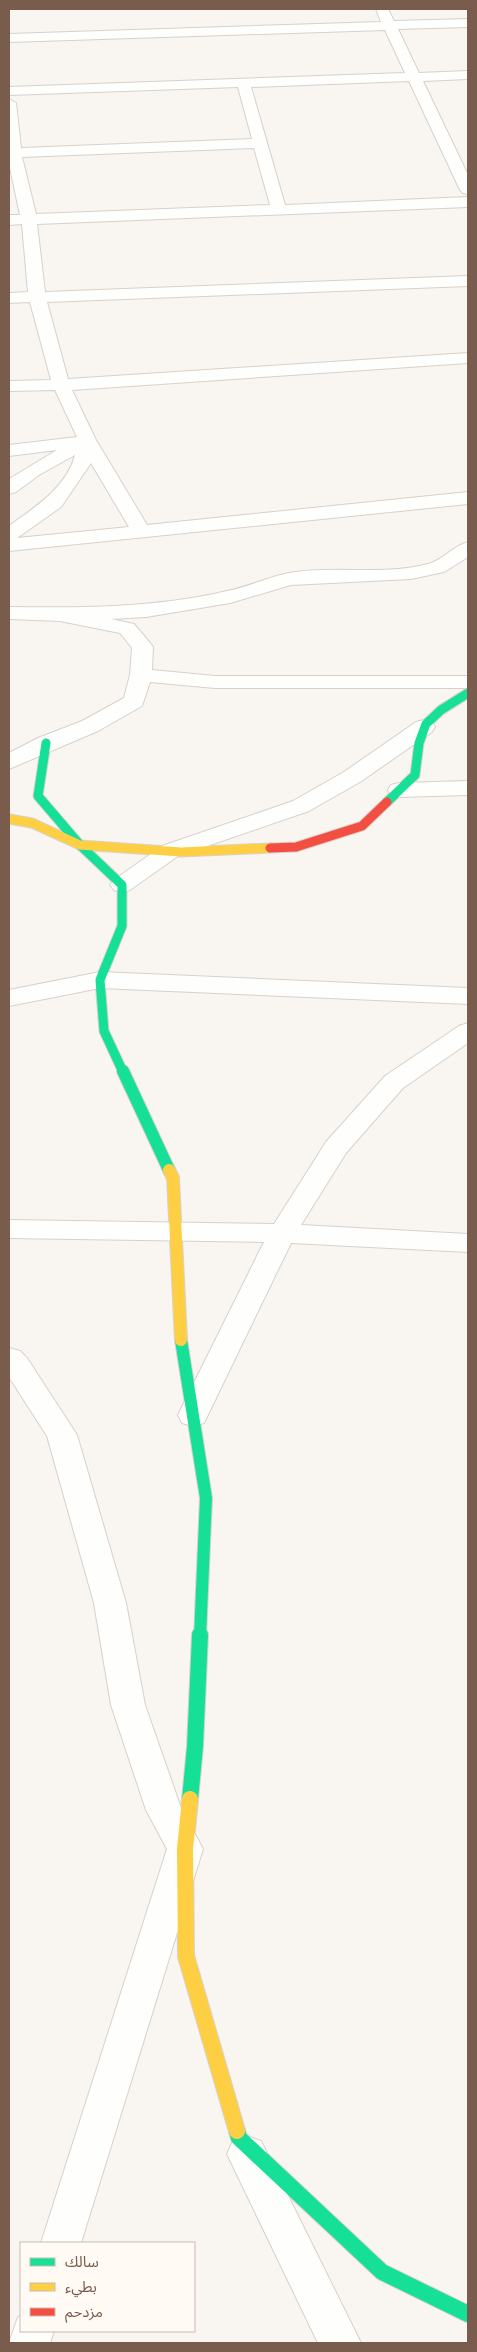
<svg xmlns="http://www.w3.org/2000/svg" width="477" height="2352" font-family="'Public Sans','Noto Sans Arabic',sans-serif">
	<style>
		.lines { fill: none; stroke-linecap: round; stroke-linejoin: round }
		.street-casing { stroke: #d7d1cb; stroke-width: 2 }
		.fast-far2-casing { stroke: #d9d2cb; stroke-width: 11 }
		.fast-far1-casing { stroke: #d9d2cb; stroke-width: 14 }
		.fast-casing { stroke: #d9d2cb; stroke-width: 18 }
		.slow-far2-casing { stroke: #d9d2cb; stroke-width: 11 }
		.slow-far1-casing { stroke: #d9d2cb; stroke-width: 14 }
		.slow-casing { stroke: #d9d2cb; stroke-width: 18 }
		.jam-casing { stroke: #d9d2cb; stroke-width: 11 }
		.street { fill: #fefefd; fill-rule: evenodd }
		.fast-far2 { stroke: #16e098; stroke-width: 9 }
		.fast-far1 { stroke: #16e098; stroke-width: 12 }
		.fast { stroke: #16e098; stroke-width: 16 }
		.slow-far2 { stroke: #ffcf43; stroke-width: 9 }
		.slow-far1 { stroke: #ffcf43; stroke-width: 12 }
		.slow { stroke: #ffcf43; stroke-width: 16 }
		.jam { stroke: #f24e42; stroke-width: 9 }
	</style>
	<rect width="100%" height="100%" fill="#f9f5f0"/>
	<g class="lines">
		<!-- street casing -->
		<g class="street-casing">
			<path id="street" d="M 376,9 L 388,9 L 394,21 L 468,19 L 468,27 L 398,29 L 419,73 L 468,71 L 468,79 L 423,81 L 468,175 L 468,194 L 463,193 L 460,190 L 409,81 L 251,87 L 285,205 L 468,197 L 468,207 L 37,224 L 45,292 L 468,276 L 468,286 L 47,302 L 68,379 L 468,353 L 468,363 L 72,390 L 96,440 L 147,525 L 468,492 L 468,504 L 9,551 L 9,526 C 34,508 67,487 75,455 L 39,475 L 16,492 L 9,494 L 9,479 L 57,450 L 9,456 L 9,445 L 77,437 L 55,390 L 9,391 L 9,381 L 51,380 L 30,302 L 9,303 L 9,293 L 28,292 L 22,224 L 9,225 L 9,215 L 20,215 L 9,163 L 9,99 L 16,103 L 21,148 L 252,139 L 238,87 L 9,95 L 9,87 L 405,73 L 385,30 L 9,42 L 9,34 L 381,22 ZM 254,148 L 270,205 L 36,214 L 22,157 ZM 91,463 L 129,527 L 17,538 L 61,507 Z
				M 468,542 L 468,557 L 444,572 L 411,579 L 291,585 L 230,603 L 146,617 L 111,619 L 134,624 L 150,643 L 153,647 L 152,670 L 215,676 L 468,676 L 468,688 L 215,688 L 150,682 L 142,706 L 98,731 L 9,769 L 9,753 L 38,738 L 82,721 L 124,698 L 130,675 L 132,648 L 120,633 L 60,621 L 9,619 L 9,607 C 82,608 155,608 227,591 C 248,587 268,577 289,573 C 334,565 383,576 428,564 C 443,560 453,546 468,542 Z
				M 424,720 L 432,722 L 435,727 L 432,732 L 360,782 L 309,811 L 178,856 L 130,890 L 122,892 L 114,890 L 110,885 L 114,880 L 162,846 L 293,801 L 344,772 L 416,722 Z
				M 468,781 L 468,795 L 399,797 L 391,795 L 388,790 L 391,785 L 399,783 Z
				M 100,972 L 468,988 L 468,1004 L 100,988 L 9,1006 L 9,990 Z
				M 468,1023 L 468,1043 L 403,1088 L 346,1153 L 301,1225 L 468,1234 L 468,1252 L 291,1243 L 204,1423 L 193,1426 L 182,1423 L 178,1415 L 264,1242 L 9,1238 L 9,1220 L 274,1224 L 326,1142 L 385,1076 L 459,1026 Z
				M 9,1348 L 20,1351 L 27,1358 L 77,1435 L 126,1603 L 145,1705 L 181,1808 L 203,1849 L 81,2243 L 41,2243 L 167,1849 L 146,1810 L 111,1705 L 94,1603 L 47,1436 L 9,1377 Z
				M 247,2136 L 261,2141 L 361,2343 L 318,2343 L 227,2154 L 233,2141 Z
				M 21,2316 L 21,2331 L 54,2331 L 50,2343 L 9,2343 L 18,2317 Z"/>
		</g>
		<!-- fast-far2 casing -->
		<g class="fast-far2-casing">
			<path id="fast-far2" d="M 46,743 L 38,796 L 80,845 L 122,885 L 122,926 L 100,980 L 104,1031 L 123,1072
				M 387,802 L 415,775 L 419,743 L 426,724 L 441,710 L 468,693"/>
		</g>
		<!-- fast-far1 casing -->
		<g class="fast-far1-casing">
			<path id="fast-far1" d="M 123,1071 L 169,1170
				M 181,1340 L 206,1498 L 200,1637"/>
		</g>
		<!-- fast casing -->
		<g class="fast-casing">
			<path id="fast" d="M 190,1799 L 195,1747 L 200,1635
				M 237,2131 L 239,2138 L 382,2272 L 468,2314"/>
		</g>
		<!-- slow-far2 casing -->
		<g class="slow-far2-casing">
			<path id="slow-far2" d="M 9,819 L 32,823 L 80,845 L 181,852 L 270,848"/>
		</g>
		<!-- slow-far1 casing -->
		<g class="slow-far1-casing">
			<path id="slow-far1" d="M 169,1170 L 173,1178 L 181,1340"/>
		</g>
		<!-- slow casing -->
		<g class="slow-casing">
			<path id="slow" d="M 190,1799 L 185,1849 L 186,1956 L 237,2131"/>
		</g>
		<!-- jam casing -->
		<g class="jam-casing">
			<path id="jam" d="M 270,848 L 296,847 L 362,826 L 387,802"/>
		</g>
		<!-- street -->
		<use href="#street" class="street"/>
		<!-- fast-far2 -->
		<use href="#fast-far2" class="fast-far2"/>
		<!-- fast-far1 -->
		<use href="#fast-far1" class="fast-far1"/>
		<!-- fast -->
		<use href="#fast" class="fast"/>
		<!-- slow-far2 -->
		<use href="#slow-far2" class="slow-far2"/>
		<!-- slow-far1 -->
		<use href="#slow-far1" class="slow-far1"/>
		<!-- slow -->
		<use href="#slow" class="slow"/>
		<!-- jam -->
		<use href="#jam" class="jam"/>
	</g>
	<!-- border -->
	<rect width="477" height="2352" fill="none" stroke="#7a5c4d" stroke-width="20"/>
	<!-- legend -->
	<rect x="20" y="2242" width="175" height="90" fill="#fffaf3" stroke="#cabbb1"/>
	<rect x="30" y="2258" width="25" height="8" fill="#16e098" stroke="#cabbb1"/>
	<text x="65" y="2267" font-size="15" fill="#7a5c4d">سالك</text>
	<rect x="30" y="2283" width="25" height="8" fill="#ffcf43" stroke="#cabbb1"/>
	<text x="65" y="2292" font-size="15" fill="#7a5c4d">بطيء</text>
	<rect x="30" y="2308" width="25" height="8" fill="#f24e42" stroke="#cabbb1"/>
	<text x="65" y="2317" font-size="15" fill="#7a5c4d">مزدحم</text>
</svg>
